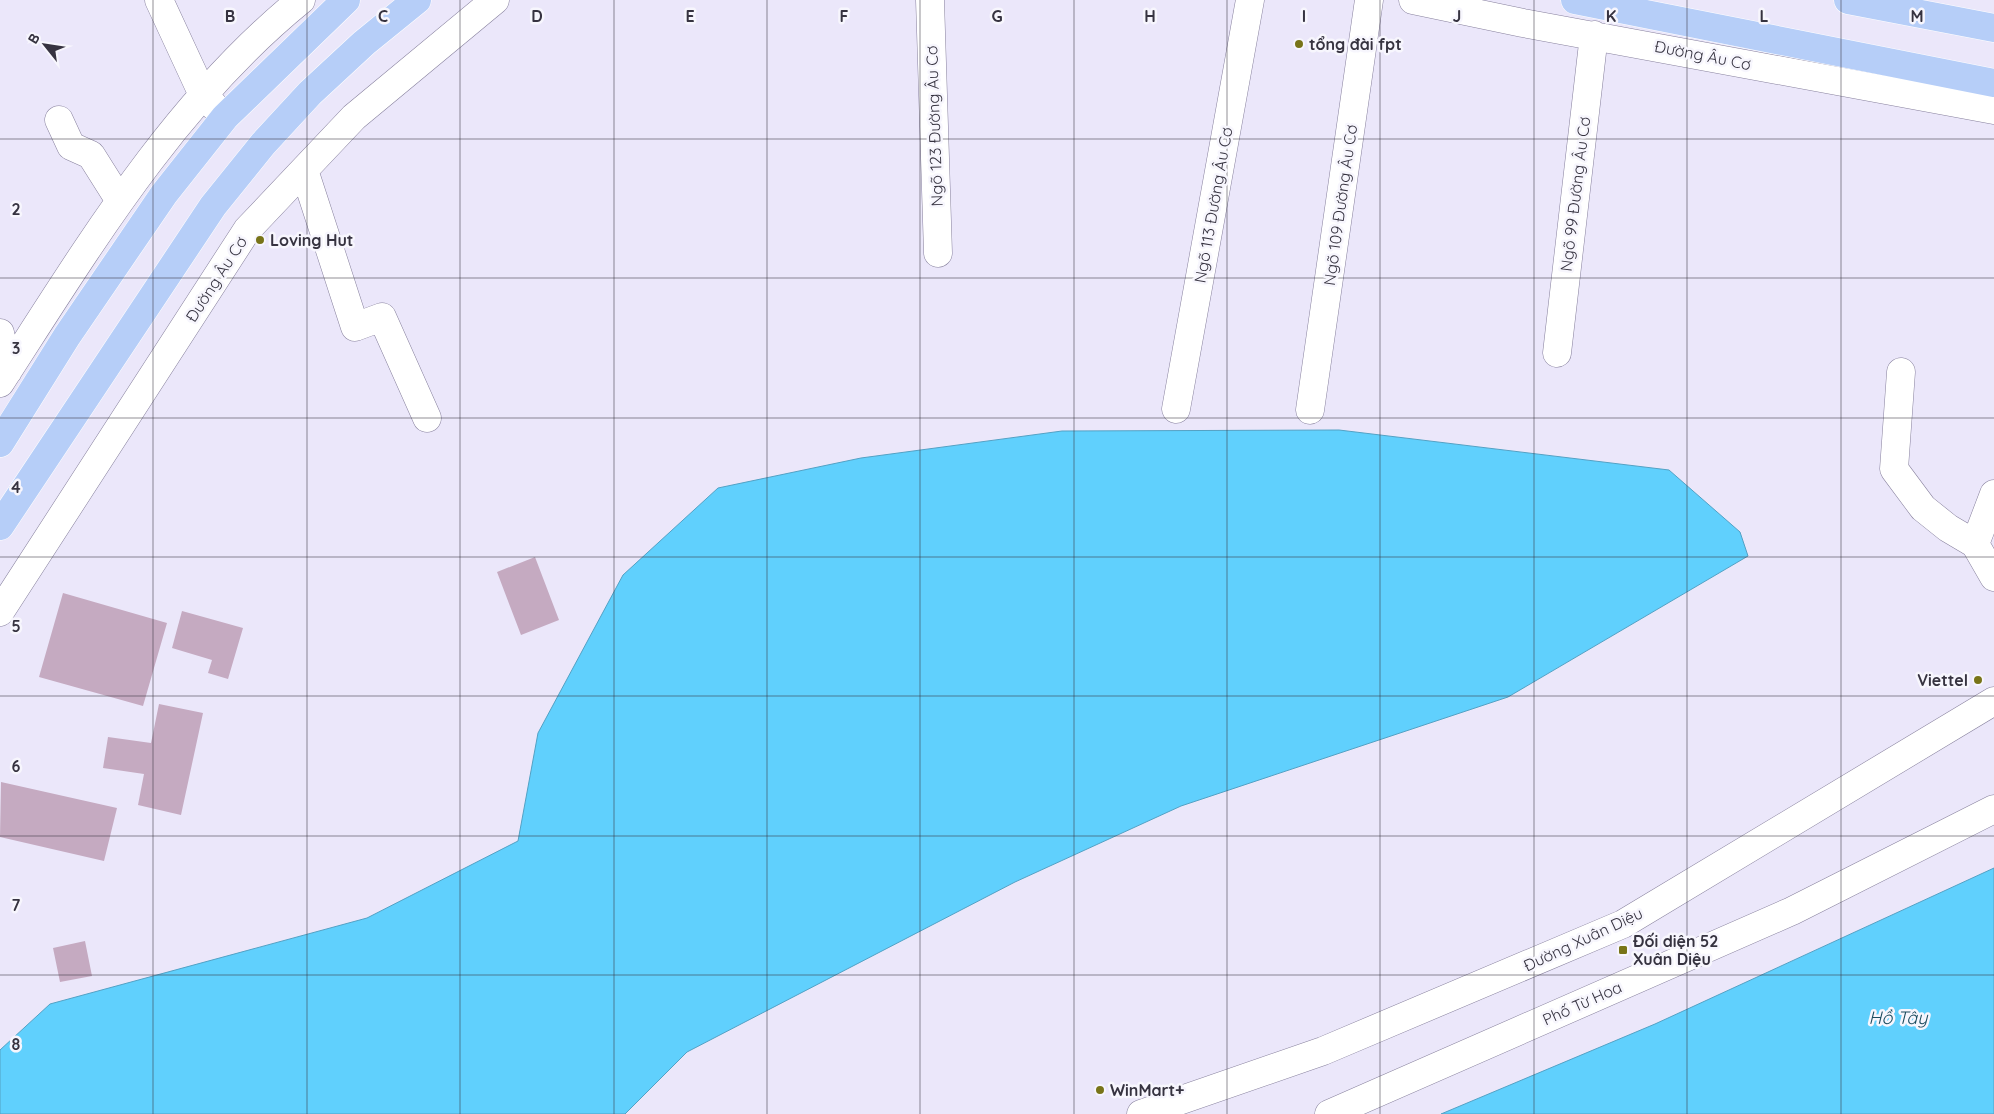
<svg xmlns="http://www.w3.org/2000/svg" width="1994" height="1114" font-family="Quicksand,sans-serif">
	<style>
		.water { fill: #60d0fd; stroke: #53a1c4 }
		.building { fill: #c5aac1 }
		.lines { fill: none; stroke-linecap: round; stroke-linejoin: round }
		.minor-casing { stroke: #87809d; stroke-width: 29 }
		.major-casing { stroke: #fff; stroke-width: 29 }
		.minor { stroke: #fff; stroke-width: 28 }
		.major { stroke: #b6cef8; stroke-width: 28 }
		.grid { fill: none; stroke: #363340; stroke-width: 1; stroke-opacity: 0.55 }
		.poi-dot { fill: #787418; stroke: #f7f6fd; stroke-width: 2 }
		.labels { text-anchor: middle; stroke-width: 5; stroke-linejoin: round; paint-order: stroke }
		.poi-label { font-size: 16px; font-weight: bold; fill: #363340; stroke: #f7f6fd; text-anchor: start }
		.street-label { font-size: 16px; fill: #363340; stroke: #f7f6fd }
		.water-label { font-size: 18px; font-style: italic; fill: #1c4c5f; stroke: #f7f6fd }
		.grid-label { font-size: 16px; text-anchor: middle; font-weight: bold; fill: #363340; stroke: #f7f6fd; stroke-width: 5; stroke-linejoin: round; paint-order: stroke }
	</style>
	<rect width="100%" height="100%" fill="#ebe7fa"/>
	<!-- water -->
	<path class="water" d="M 1339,430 L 1669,470 L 1740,532 L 1748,556 L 1508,697 L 1181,806 L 1015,882 L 687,1052 L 625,1114 L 0,1114 L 0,1050 L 50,1004 L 367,918 L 518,841 L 538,733 L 623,575 L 718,488 L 861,458 L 1062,431 Z
		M 1994,868 L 1994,1114 L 1441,1114 L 1655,1024 Z"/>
	<!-- building -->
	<path class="building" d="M 535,557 L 559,620 L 521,635 L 497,572 Z
		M 63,593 L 167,623 L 143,706 L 39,677 Z
		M 182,611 L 243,628 L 228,679 L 208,673 L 212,660 L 172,648 Z
		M 159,704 L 203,713 L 181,815 L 138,805 L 144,774 L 103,768 L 108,737 L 151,743 Z
		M 1,782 L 117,808 L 104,861 L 0,837 Z
		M 85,941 L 92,976 L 60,982 L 53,948 Z"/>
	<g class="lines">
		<!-- minor casing -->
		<g class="minor-casing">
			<path id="minor" d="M 159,0 L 203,95 L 215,107
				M 930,0 L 938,253
				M 1413,0 L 1523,23 L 1994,110
				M 59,120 L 71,146 L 91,155 L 120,201
				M 304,170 L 355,327 L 382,317 L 427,418
				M 0,333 L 8,371
				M 1557,353 L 1594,35
				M 1901,372 L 1894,469 L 1923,508 L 1948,528 L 1975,544
				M 0,383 C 88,247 174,103 301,0
				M 1176,409 L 1250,0
				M 1310,410 L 1369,0
				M 1994,494 L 1975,544 L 1994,577
				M 0,612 L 247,230 L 354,117 L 495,0
				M 1141,1114 L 1323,1051 L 1623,924 L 1994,701
				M 1329,1114 L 1792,911 L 1994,809"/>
		</g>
		<!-- major casing -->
		<g class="major-casing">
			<path id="major" d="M 1575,0 L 1994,83
				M 1848,0 L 1994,28
				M 0,443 L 67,336 L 164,194 L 225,117 L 346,0
				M 0,526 L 213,206 L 263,144 L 310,93 L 364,43 L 417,0"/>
		</g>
		<!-- minor -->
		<use href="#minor" class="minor"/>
		<!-- major -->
		<use href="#major" class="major"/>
	</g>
	<!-- grid -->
	<path class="grid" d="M 153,0 L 153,1114M 307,0 L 307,1114M 460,0 L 460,1114M 614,0 L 614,1114M 767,0 L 767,1114M 920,0 L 920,1114M 1074,0 L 1074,1114M 1227,0 L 1227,1114M 1380,0 L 1380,1114M 1534,0 L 1534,1114M 1687,0 L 1687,1114M 1841,0 L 1841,1114M 0,139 L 1994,139M 0,278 L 1994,278M 0,418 L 1994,418M 0,557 L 1994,557M 0,696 L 1994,696M 0,836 L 1994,836M 0,975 L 1994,975"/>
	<!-- markers -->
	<g class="poi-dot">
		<circle cx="1299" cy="44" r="5"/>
		<circle cx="260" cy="240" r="5"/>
		<circle cx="1978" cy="680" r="5"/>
		<rect x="1618" y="945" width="10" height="10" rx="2.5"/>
		<circle cx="1100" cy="1090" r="5"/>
	</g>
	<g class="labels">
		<!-- poi labels -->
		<g class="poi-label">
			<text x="1309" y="50">tổng đài fpt</text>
			<text x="270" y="246">Loving Hut</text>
			<text x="1968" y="686" text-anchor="end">Viettel</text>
			<text x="1633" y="947">Đối diện 52<tspan x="1633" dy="18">Xuân Diệu</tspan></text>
			<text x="1110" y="1096">WinMart+</text>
		</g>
		<!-- street labels -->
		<g class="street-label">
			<text transform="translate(1703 55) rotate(11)" y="6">Đường Âu Cơ</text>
			<text transform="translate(934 126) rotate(-92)" y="6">Ngõ 123 Đường Âu Cơ</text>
			<text transform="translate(1575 194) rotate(-83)" y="6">Ngõ 99 Đường Âu Cơ</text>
			<text transform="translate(1213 205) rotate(-80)" y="6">Ngõ 113 Đường Âu Cơ</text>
			<text transform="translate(1340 205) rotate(-82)" y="6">Ngõ 109 Đường Âu Cơ</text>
			<text transform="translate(216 279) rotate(-57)" y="6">Đường Âu Cơ</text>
			<text transform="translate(1583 939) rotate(-25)" y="6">Đường Xuân Diệu</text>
			<text transform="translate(1582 1003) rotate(-24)" y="6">Phố Từ Hoa</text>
		</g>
		<!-- water labels -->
		<g class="water-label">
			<text x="1898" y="1024">Hồ Tây</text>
		</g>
	</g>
	<g class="grid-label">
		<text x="230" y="22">B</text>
		<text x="383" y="22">C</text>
		<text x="537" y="22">D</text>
		<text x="690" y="22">E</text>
		<text x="844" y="22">F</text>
		<text x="997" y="22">G</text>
		<text x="1150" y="22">H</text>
		<text x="1304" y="22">I</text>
		<text x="1457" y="22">J</text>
		<text x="1611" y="22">K</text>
		<text x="1764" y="22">L</text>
		<text x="1917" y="22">M</text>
		<text x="16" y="215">2</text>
		<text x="16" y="354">3</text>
		<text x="16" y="493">4</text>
		<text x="16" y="632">5</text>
		<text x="16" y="772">6</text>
		<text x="16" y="911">7</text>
		<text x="16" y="1050">8</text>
	</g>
	<!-- north arrow -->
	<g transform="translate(45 45) rotate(300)" stroke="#f7f6fd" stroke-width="4" paint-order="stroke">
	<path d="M0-4L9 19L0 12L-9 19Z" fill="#363340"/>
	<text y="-8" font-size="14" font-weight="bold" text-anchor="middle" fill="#363340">B</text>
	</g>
</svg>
